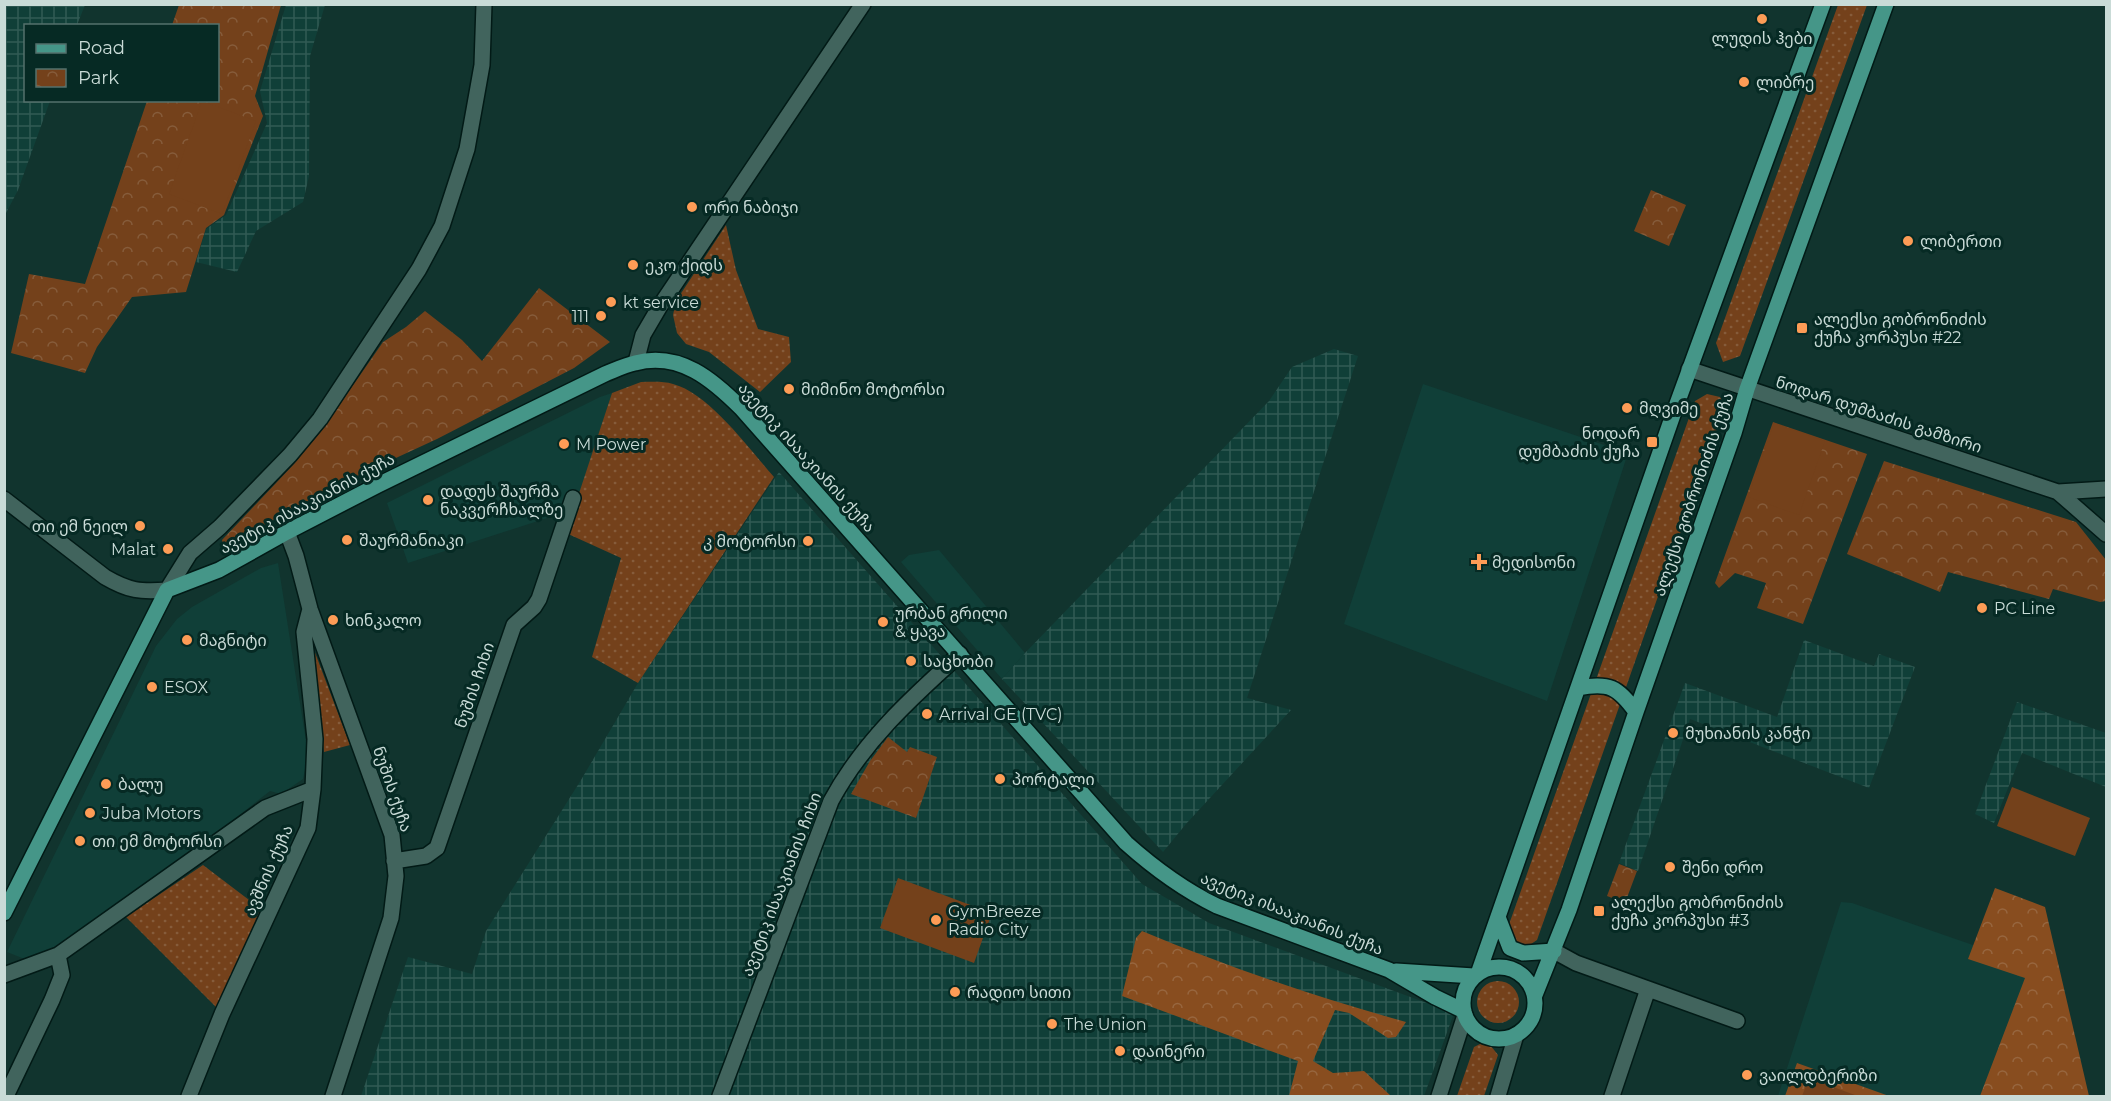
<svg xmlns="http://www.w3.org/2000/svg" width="2111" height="1101" font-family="Montserrat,'Noto Sans Georgian',sans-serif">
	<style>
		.built { fill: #103f38 }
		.industrial { fill: url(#industrial-grid) }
		.grass { fill: url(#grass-dots) }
		.forest { fill: url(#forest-crowns) }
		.park { fill: url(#park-crowns) }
		.pitch { fill: #74411b }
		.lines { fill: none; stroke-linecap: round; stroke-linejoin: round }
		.minor-casing { stroke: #021a16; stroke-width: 18 }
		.major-casing { stroke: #021a16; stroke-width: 18 }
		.minor { stroke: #41645d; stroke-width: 15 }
		.major { stroke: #459688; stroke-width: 15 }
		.poi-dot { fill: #fd9c56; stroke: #062a24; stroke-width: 2 }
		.labels { text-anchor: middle; stroke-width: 6; stroke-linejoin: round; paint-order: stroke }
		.poi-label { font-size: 16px; fill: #c9dbd7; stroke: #062a24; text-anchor: start }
		.street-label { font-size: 16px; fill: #c9dbd7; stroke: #062a24 }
	</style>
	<defs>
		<pattern id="industrial-grid" width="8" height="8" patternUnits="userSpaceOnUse" patternTransform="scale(1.5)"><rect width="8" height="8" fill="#103f38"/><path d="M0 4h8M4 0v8" fill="none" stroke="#315a54"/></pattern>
		<pattern id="grass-dots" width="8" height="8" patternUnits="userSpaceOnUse" patternTransform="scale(1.5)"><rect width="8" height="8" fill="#74411b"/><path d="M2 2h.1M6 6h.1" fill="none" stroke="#865c3b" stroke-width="1.8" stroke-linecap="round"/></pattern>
		<pattern id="forest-crowns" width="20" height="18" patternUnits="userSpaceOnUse" patternTransform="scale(1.5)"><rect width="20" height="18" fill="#884d1f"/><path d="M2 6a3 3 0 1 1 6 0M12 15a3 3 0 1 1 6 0" fill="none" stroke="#97663f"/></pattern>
		<pattern id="park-crowns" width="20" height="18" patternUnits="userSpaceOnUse" patternTransform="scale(1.5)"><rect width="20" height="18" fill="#74411b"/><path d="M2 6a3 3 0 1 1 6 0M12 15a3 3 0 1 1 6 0" fill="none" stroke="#865c3b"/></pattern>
	</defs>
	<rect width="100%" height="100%" fill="#11342e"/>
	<!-- built -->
	<path class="built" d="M 1423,384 L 1628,453 L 1547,701 L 1344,624 Z
		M 612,393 L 575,509 L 408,563 L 387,503 L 600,397 Z
		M 939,550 L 1025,653 L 1002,679 L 901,562 L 909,555 Z
		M 278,563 L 308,754 L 303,779 L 281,794 L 270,791 L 148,887 L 79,935 L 27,960 L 7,952 L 156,646 L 177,619 L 192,607 L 261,568 Z
		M 1841,902 L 1852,903 L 2042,969 L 2074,1096 L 1778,1096 Z"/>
	<!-- industrial -->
	<path class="industrial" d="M 5,4 L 85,5 L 77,25 L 26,26 L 26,100 L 50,101 L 18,190 L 5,215 Z
		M 286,5 L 325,5 L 310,56 L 309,176 L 303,202 L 256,231 L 237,272 L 196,262 L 206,229 L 226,215 L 267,123 L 260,91 Z
		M 1334,349 L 1358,356 L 1247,698 L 1291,710 L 1186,824 L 1163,852 L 1002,679 L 1025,653 L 1269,401 L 1292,367 Z
		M 779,472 L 1142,884 L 1209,923 L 1454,1013 L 1424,1096 L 361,1096 L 408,957 L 472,974 L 486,931 L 581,780 L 638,683 Z
		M 1804,640 L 1874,666 L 1879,654 L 1915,667 L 1869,788 L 1690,719 L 1638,871 L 1619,863 L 1685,683 L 1777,717 Z
		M 2017,702 L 2106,733 L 2106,787 L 2022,753 L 1994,823 L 1975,814 Z"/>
	<!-- grass -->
	<path class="grass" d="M 1838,5 L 1867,5 L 1740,356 L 1723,362 L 1716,343 Z
		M 726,225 L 736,270 L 758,329 L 789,337 L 791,362 L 760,392 L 709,352 L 686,344 L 677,333 L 673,315 L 676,301 Z
		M 641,382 C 652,382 663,381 673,384 C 709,393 750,450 774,477 L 638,683 L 592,657 L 621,558 L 566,533 L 612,393 Z
		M 1707,394 L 1720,397 L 1725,406 L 1537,940 L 1528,946 L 1518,946 L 1507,930 L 1695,401 Z
		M 311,642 L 350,745 L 324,752 Z
		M 203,865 L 261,909 L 217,1008 L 126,917 Z
		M1477 1002a21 21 0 1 1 42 0a21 21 0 1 1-42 0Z
		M 1482,1043 L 1491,1046 L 1498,1055 L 1484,1096 L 1457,1096 L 1474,1047 Z"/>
	<!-- forest -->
	<path class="forest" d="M 1995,888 L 2045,907 L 2089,1096 L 1980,1096 L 2025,978 L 1968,959 Z
		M 1142,931 C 1228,967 1316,997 1406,1022 L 1396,1037 L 1388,1038 L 1349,1013 L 1335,1010 L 1313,1061 L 1333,1073 L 1364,1071 L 1391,1096 L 1289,1096 L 1298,1061 L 1122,996 L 1136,938 Z
		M 1797,1063 L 1889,1096 L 1785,1096 Z"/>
	<!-- park -->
	<path class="park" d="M 179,5 L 281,5 L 255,96 L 263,116 L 224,215 L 206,228 L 186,292 L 132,297 L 97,347 L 85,373 L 11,353 L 29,274 L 85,284 L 147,101 L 218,100 L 218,26 L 172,25 Z
		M 1651,190 L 1686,205 L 1669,246 L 1634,231 Z
		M 539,288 L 610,342 L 574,368 L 437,439 L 333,487 L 227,546 L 223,545 L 222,540 L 294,464 L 322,430 L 383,342 L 406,327 L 425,311 L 462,340 L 482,361 Z
		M 1773,422 L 1867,454 L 1803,624 L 1757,608 L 1766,583 L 1735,573 L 1719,588 L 1715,583 Z
		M 1884,461 L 2076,522 L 2106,560 L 2106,601 L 2100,602 L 2053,589 L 2049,599 L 1948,572 L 1940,592 L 1847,554 Z
		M 888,737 L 907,752 L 910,747 L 937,757 L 916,818 L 851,794 L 870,761 Z
		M 1619,864 L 1637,871 L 1625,903 L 1607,896 Z
		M 1809,1078 L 1855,1095 L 1855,1096 L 1802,1096 Z"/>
	<!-- pitch -->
	<path class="pitch" d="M 202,101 L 256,121 L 222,214 L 169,194 Z
		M 1774,423 L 1825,441 L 1799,515 L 1748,497 Z
		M 2012,787 L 2090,818 L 2075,856 L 1997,826 Z
		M 898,878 L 992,913 L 974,963 L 880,928 Z"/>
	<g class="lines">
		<!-- minor casing -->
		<g class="minor-casing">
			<path id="minor" d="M 636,362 L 643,335 L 660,306 L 863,4
				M 1689,369 L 2058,492 L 2106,489
				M 2058,492 L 2106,534
				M 4,499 L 105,577 C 129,591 140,592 167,590 L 190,553 L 220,527 L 290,455 L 320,419 L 419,269 L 442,226 L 467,149 L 482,65 L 484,4
				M 287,532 L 296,556 L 310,609 L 392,835 L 396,876 L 391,918 L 333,1096
				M 394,861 L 426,856 L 437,848 L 514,625 L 534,607 L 539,599 L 573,498
				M 1554,951 L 1576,963 L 1737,1021
				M 4,975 L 58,955 L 265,808 L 313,789
				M 6,1096 L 52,1000 L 62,975 L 58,955
				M 189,1096 L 222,1014 L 308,828 L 313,789 L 315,739 L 304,632 L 310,609
				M 720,1096 L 831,801 C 863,742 910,699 960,654
				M 1439,1096 L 1465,1015
				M 1498,1096 L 1516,1035
				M 1612,1096 L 1648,989"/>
		</g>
		<!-- major casing -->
		<g class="major-casing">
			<path id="major" d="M 1578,688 C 1609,682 1618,687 1636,712
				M 4,913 L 167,590 L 219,570 L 287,532 L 378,485 L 605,374 C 615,370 625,365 635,363 C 680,351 713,380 742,409 L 1126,843 C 1154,868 1182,889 1217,906 L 1389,970 L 1435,997 L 1464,1011
				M 1498,917 L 1510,948 L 1523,953 L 1554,951
				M1463 1003a36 36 0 1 1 72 0a36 36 0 1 1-72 0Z
				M 1396,971 L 1474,976
				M 1478,974 L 1674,412 L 1823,4
				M 1535,995 L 1569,910 L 1636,712 L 1734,433 L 1747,389 L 1886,4"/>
		</g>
		<!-- minor -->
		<use href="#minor" class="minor"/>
		<!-- major -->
		<use href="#major" class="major"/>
	</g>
	<!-- markers -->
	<g class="poi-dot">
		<circle cx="1762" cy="19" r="6"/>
		<circle cx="1744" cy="82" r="6"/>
		<circle cx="692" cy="207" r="6"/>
		<circle cx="1908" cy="241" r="6"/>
		<circle cx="633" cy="265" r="6"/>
		<circle cx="611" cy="302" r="6"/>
		<circle cx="601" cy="316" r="6"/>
		<rect x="1796" y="322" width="12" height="12" rx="3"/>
		<circle cx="789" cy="389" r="6"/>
		<circle cx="1627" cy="408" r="6"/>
		<rect x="1646" y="436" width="12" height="12" rx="3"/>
		<circle cx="564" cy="444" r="6"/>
		<circle cx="428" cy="500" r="6"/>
		<circle cx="140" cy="526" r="6"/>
		<circle cx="347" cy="540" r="6"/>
		<circle cx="808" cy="541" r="6"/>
		<circle cx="168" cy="549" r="6"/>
		<path d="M1476 553h6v6h6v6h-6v6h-6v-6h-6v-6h6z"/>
		<circle cx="1982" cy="608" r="6"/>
		<circle cx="333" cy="620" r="6"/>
		<circle cx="883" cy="622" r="6"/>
		<circle cx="187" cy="640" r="6"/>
		<circle cx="911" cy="661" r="6"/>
		<circle cx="152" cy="687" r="6"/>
		<circle cx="927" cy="714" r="6"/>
		<circle cx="1673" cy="733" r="6"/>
		<circle cx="1000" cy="779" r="6"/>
		<circle cx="106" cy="784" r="6"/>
		<circle cx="90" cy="813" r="6"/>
		<circle cx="80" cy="841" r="6"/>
		<circle cx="1670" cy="867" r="6"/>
		<rect x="1593" y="905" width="12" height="12" rx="3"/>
		<circle cx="936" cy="920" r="6"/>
		<circle cx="955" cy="992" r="6"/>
		<circle cx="1052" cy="1024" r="6"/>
		<circle cx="1120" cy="1051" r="6"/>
		<circle cx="1747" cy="1075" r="6"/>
	</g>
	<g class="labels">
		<!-- poi labels -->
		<g class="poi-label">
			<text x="1762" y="44" text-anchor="middle">ლუდის ჰები</text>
			<text x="1756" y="88">ლიბრე</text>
			<text x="704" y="213">ორი ნაბიჯი</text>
			<text x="1920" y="247">ლიბერთი</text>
			<text x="645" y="271">ეკო ქიდს</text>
			<text x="623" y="308">kt service</text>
			<text x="589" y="322" text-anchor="end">111</text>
			<text x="1814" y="325">ალექსი გობრონიძის<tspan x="1814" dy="18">ქუჩა კორპუსი #22</tspan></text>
			<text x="801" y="395">მიმინო მოტორსი</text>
			<text x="1639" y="414">მღვიმე</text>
			<text x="1640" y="439" text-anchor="end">ნოდარ<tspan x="1640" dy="18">დუმბაძის ქუჩა</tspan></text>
			<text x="576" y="450">M Power</text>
			<text x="440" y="497">დადუს შაურმა<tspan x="440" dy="18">ნაკვერჩხალზე</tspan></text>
			<text x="128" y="532" text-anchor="end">თი ემ ნეილ</text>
			<text x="359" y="546">შაურმანიაკი</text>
			<text x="796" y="547" text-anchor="end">კ მოტორსი</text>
			<text x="156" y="555" text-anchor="end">Malat</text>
			<text x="1492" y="568">მედისონი</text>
			<text x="1994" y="614">PC Line</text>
			<text x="895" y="619">ურბან გრილი<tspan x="895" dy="18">&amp; ყავა</tspan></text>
			<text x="345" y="626">ხინკალო</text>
			<text x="199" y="646">მაგნიტი</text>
			<text x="923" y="667">საცხობი</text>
			<text x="164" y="693">ESOX</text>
			<text x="939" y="720">Arrival GE (TVC)</text>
			<text x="1685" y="739">მუხიანის კანჭი</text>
			<text x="1012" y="785">პორტალი</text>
			<text x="118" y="790">ბალუ</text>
			<text x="102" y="819">Juba Motors</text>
			<text x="92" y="847">თი ემ მოტორსი</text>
			<text x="1682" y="873">შენი დრო</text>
			<text x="1611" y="908">ალექსი გობრონიძის<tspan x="1611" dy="18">ქუჩა კორპუსი #3</tspan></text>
			<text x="948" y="917">GymBreeze<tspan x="948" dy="18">Radio City</tspan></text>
			<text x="967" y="998">რადიო სითი</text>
			<text x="1064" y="1030">The Union</text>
			<text x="1132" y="1057">დაინერი</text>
			<text x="1759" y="1081">ვაილდბერიზი</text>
		</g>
		<!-- street labels -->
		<g class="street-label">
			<text transform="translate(1879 414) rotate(18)" y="6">ნოდარ დუმბაძის გამზირი</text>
			<text transform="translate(807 457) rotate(48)" y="6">ავეტიკ ისააკიანის ქუჩა</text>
			<text transform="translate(1693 494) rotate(-71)" y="6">ალექსი გობრონიძის ქუჩა</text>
			<text transform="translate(307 503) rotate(-28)" y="6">ავეტიკ ისააკიანის ქუჩა</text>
			<text transform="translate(474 685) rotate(-71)" y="6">ნუშის ჩიხი</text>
			<text transform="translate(393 789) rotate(71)" y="6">ნუშის ქუჩა</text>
			<text transform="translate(268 870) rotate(-66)" y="6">ავშნის ქუჩა</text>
			<text transform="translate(781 884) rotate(-69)" y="6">ავეტიკ ისააკიანის ჩიხი</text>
			<text transform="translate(1292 913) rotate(22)" y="6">ავეტიკ ისააკიანის ქუჩა</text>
		</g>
	</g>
	<!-- border -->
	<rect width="2111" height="1101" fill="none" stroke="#c9dbd7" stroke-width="12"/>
	<!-- legend -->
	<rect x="24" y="24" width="195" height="78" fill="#062a24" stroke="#54716c" stroke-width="1.5"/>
	<rect x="36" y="44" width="30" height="9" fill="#459688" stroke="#54716c" stroke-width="1.5"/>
	<text x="78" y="54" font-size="18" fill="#c9dbd7">Road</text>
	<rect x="36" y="69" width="30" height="18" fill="url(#park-crowns)" stroke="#54716c" stroke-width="1.5"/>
	<text x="78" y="84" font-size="18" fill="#c9dbd7">Park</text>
</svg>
